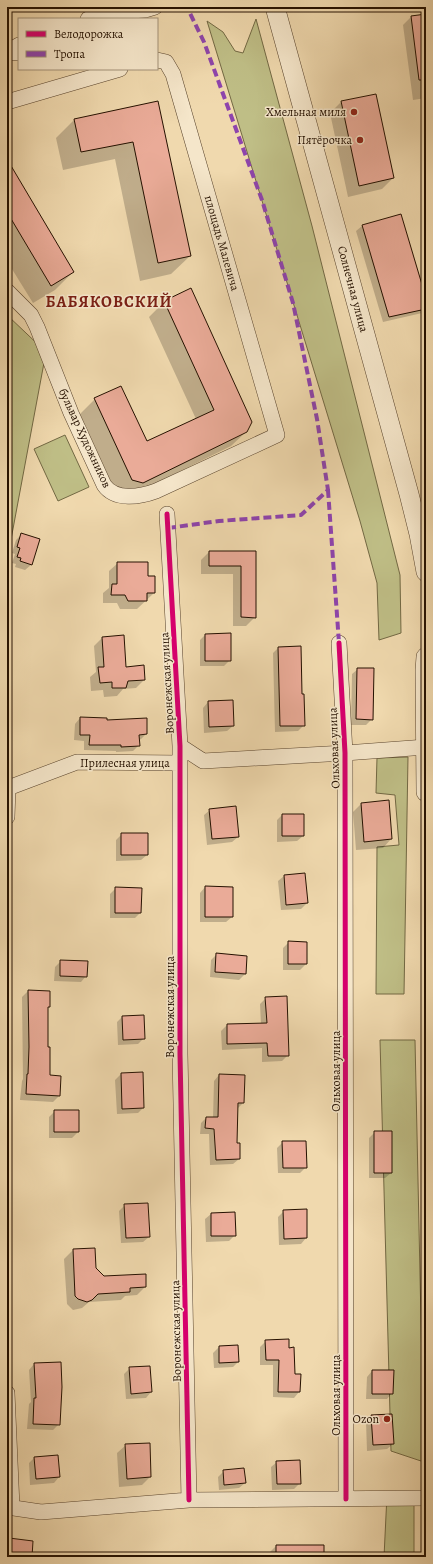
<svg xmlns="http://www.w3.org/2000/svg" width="433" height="1564" font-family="Alegreya,serif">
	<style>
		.green { fill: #bfbe86; stroke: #726843 }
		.shadow { fill: #0003 }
		.building { fill: #eaab98; stroke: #251100 }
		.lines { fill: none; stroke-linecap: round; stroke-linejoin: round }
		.minor-casing { stroke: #58432c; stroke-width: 16 }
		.tertiary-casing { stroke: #58432c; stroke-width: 20 }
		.minor { stroke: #f5e6ca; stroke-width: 15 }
		.tertiary { stroke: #f5e6ca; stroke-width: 19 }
		.quiet { stroke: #8e44ad; stroke-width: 4; stroke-dasharray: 8 4; stroke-linecap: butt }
		.cycleway-casing { stroke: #f5e6ca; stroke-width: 8 }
		.cycleway { stroke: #d6006c; stroke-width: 5 }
		.poi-dot { fill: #8f2418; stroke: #f5e6ca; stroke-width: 1.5 }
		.labels { text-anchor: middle; stroke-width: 3; stroke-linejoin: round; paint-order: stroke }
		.poi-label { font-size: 12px; fill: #251100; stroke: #f5e6ca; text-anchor: end }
		.street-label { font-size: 12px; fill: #251100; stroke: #f5e6ca }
		.district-label { font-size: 16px; font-weight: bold; letter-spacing: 1px; fill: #7a1f14; stroke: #f5e6ca }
	</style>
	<rect width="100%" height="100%" fill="#f0d9ae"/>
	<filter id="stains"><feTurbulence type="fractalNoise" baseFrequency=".005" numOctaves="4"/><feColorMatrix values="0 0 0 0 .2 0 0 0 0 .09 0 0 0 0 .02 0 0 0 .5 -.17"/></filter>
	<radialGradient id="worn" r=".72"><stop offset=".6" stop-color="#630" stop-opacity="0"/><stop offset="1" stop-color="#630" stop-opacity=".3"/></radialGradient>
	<!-- green -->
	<path class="green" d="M 256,19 L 312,226 L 400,575 L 401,633 L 379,640 L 377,583 L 360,521 L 207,21 L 223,32 L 235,51 L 243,53 Z
		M 7,315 L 46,352 L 7,561 Z
		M 65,435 L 89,487 L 58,501 L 34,449 Z
		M 408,757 L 404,994 L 376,994 L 377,847 L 399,845 L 395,795 L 376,793 L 377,758 Z
		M 380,1040 L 415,1040 L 424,1462 L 391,1451 Z
		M 387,1495 L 414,1502 L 414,1557 L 384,1557 Z"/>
	<!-- shadow -->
	<path class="shadow" d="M 14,7 L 24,7 L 14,10 Z
		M 426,15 L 426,98 L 413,100 L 403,25 L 411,17 Z
		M 375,95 L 393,178 L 382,189 L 348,197 L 330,113 L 341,102 Z
		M 158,102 L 190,256 L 171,274 L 140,281 L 115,159 L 63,170 L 56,138 L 74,120 Z
		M 7,161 L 73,272 L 55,290 L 33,303 L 7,261 Z
		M 401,215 L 426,301 L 426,309 L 422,313 L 383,322 L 356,231 L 362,226 Z
		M 190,290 L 247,431 L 231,446 L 128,497 L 117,495 L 80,414 L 95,399 L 121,387 L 146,442 L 196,419 L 149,317 L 164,302 Z
		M 22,534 L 39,540 L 31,565 L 25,570 L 15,567 L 16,564 L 12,563 L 15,554 L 12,553 L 16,540 Z
		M 209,552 L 255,552 L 255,617 L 246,626 L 233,626 L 233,574 L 201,574 L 201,560 Z
		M 118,563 L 147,577 L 154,577 L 154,593 L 137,609 L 120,609 L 117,603 L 103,603 L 103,593 L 109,588 L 109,571 Z
		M 205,635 L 230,660 L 224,666 L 200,666 L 200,640 Z
		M 102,638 L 125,668 L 144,680 L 136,688 L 123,689 L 117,696 L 104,697 L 103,690 L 91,691 L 90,677 L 96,672 L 94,646 Z
		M 278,648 L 301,695 L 304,725 L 298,731 L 275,732 L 273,653 Z
		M 358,669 L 372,719 L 366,725 L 351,725 L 352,674 Z
		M 208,702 L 233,726 L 227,731 L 204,733 L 203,708 Z
		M 80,718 L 106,721 L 146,734 L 141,739 L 139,740 L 139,745 L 133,751 L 116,752 L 116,751 L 84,750 L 84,741 L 74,740 L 75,724 Z
		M 361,804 L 391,839 L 383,848 L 356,850 L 353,812 Z
		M 210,810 L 238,837 L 232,842 L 207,845 L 204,815 Z
		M 282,815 L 303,836 L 297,841 L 277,842 L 277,820 Z
		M 122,834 L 147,855 L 141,860 L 116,861 L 116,840 Z
		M 284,876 L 307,903 L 301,909 L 281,910 L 278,881 Z
		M 205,887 L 232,917 L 226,922 L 200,922 L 200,893 Z
		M 116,888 L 140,913 L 135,918 L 110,918 L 110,894 Z
		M 289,942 L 306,943 L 306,964 L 300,970 L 283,970 L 283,948 Z
		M 217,954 L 245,974 L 239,980 L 210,977 L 211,960 Z
		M 61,961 L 86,976 L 81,982 L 54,981 L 55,967 Z
		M 28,991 L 49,1007 L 47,1008 L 49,1076 L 59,1096 L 53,1102 L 20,1100 L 22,1081 L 23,1079 L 22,997 Z
		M 266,998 L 288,1055 L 282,1061 L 262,1062 L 262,1048 L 222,1050 L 221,1031 L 227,1025 L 261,1024 L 260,1004 Z
		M 122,1017 L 144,1038 L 138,1044 L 118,1045 L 117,1022 Z
		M 142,1073 L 143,1108 L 138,1113 L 117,1114 L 115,1080 L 121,1074 Z
		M 219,1075 L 243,1103 L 237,1109 L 236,1144 L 239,1159 L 233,1164 L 210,1165 L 209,1134 L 200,1134 L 201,1123 L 206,1118 L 213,1118 L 214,1081 Z
		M 55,1111 L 78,1132 L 72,1138 L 49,1138 L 49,1117 Z
		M 375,1132 L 391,1173 L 385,1178 L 369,1178 L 369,1138 Z
		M 283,1142 L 306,1167 L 300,1173 L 278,1173 L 277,1148 Z
		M 125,1205 L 149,1237 L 143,1242 L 121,1243 L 119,1211 Z
		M 306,1210 L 306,1238 L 301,1244 L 279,1245 L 278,1217 L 284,1211 Z
		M 211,1214 L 235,1235 L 229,1241 L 206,1242 L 205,1219 Z
		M 94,1249 L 95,1269 L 103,1277 L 145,1287 L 137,1295 L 125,1296 L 121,1300 L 89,1302 L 82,1308 L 73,1310 L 67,1304 L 64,1259 L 73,1250 Z
		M 266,1341 L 288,1349 L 299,1392 L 294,1398 L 273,1397 L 273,1365 L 260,1365 L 260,1347 Z
		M 219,1347 L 238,1362 L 233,1367 L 214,1368 L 213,1353 Z
		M 34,1364 L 59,1424 L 53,1430 L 27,1429 L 29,1404 L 31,1402 L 29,1370 Z
		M 149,1367 L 151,1392 L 146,1398 L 126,1399 L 124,1374 L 130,1368 Z
		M 372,1371 L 392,1393 L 387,1399 L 366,1399 L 367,1377 Z
		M 371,1416 L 393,1444 L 387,1449 L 367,1451 L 366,1422 Z
		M 126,1445 L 150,1477 L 142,1485 L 119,1487 L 117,1453 Z
		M 34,1458 L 59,1477 L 54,1483 L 30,1485 L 29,1463 Z
		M 277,1462 L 300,1483 L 294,1489 L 272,1490 L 271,1467 Z
		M 224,1471 L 245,1483 L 239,1488 L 219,1490 L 218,1477 Z
		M 10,1539 L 31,1557 L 7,1557 L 7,1542 Z
		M 276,1546 L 323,1557 L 268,1557 L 268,1554 Z"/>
	<!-- building -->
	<path class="building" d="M 426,14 L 426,80 L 419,80 L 411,16 Z
		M 376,94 L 394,178 L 359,186 L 341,101 Z
		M 158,101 L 191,256 L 158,263 L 133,142 L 81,152 L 74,119 Z
		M 7,159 L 74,272 L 51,286 L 7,212 Z
		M 401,214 L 426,298 L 426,309 L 389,317 L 362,225 Z
		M 191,288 L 252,422 L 247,432 L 143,483 L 132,480 L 94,398 L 121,386 L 147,441 L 214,410 L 164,301 Z
		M 21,533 L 40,539 L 32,565 L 20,561 L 21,558 L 17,557 L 20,548 L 17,547 Z
		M 209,551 L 256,551 L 256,618 L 241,617 L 241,566 L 209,566 Z
		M 117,562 L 148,562 L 148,576 L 155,576 L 155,593 L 147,593 L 147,601 L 128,601 L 125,595 L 111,595 L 112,584 L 117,584 Z
		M 231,633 L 231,661 L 205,661 L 205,634 Z
		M 124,635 L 126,667 L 144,665 L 145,680 L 128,681 L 126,688 L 112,688 L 112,682 L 100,683 L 98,667 L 104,667 L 102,637 Z
		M 301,646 L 302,694 L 304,694 L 305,726 L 280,726 L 278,647 Z
		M 357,668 L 374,668 L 373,720 L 356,719 Z
		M 233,700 L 234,726 L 209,727 L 208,701 Z
		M 80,717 L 107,718 L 107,720 L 147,718 L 147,734 L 139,735 L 140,746 L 121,747 L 121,745 L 89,745 L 90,735 L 80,735 Z
		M 389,800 L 392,839 L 364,842 L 361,803 Z
		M 236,806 L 239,837 L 212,839 L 209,809 Z
		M 282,814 L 304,814 L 304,836 L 282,836 Z
		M 121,833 L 148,833 L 148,855 L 121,855 Z
		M 305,873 L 308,903 L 286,905 L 284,875 Z
		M 205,886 L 233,887 L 233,917 L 205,917 Z
		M 115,887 L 142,888 L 141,913 L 115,913 Z
		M 288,941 L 307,942 L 307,964 L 288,964 Z
		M 216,953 L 247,956 L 246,974 L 215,972 Z
		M 60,960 L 88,961 L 87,977 L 60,976 Z
		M 28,990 L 50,991 L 50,1007 L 48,1007 L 48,1047 L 50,1047 L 50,1075 L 61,1076 L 60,1096 L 26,1094 L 27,1074 L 28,1074 L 29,1047 Z
		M 287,996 L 289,1056 L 268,1056 L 267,1043 L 227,1044 L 227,1024 L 267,1023 L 265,997 Z
		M 144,1015 L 145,1039 L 123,1040 L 122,1016 Z
		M 143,1072 L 144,1108 L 122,1109 L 121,1073 Z
		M 219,1074 L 245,1075 L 244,1103 L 238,1103 L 237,1143 L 240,1143 L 240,1159 L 216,1160 L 214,1129 L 205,1128 L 206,1117 L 218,1117 Z
		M 54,1110 L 79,1110 L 79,1132 L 54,1132 Z
		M 374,1131 L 392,1131 L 392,1173 L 374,1173 Z
		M 282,1141 L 306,1141 L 307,1168 L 283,1168 Z
		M 148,1203 L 150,1237 L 126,1238 L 124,1204 Z
		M 307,1209 L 307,1238 L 284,1239 L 283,1210 Z
		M 235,1212 L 236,1236 L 211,1236 L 211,1213 Z
		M 95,1248 L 96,1268 L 104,1276 L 146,1274 L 146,1287 L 130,1288 L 130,1292 L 98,1294 L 92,1300 L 87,1302 L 78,1299 L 75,1296 L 73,1249 Z
		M 289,1339 L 289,1348 L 294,1347 L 295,1374 L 301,1374 L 300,1392 L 278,1392 L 279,1360 L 266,1360 L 265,1340 Z
		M 238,1345 L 239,1362 L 219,1363 L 219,1346 Z
		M 61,1362 L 62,1387 L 60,1425 L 33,1424 L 34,1398 L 36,1398 L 34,1363 Z
		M 150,1366 L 152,1392 L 131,1394 L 129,1367 Z
		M 372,1370 L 394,1370 L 393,1394 L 372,1394 Z
		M 392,1414 L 394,1444 L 373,1445 L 371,1415 Z
		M 150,1443 L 151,1477 L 127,1479 L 125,1444 Z
		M 58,1455 L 60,1477 L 36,1479 L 34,1457 Z
		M 300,1460 L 301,1484 L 277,1484 L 276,1461 Z
		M 244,1468 L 246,1483 L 224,1485 L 223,1470 Z
		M 9,1538 L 33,1541 L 32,1557 L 7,1557 Z
		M 276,1545 L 324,1545 L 324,1557 L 276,1557 Z"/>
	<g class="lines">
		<!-- minor casing -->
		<g class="minor-casing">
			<path id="minor" d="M 88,19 L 115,12 L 145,10 L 155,7
				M 19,45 L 7,52 L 19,53
				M 7,102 L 120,69
				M 7,291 L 31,315 L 37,327 L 71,413 L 104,485 C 115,501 140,497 156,491 L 277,435 L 173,74 L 166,62 L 157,60
				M 167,514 L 180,746 L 180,1054 L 189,1500
				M 339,643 L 345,753 L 346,1499
				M 180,746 L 203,761 L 345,753 L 426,747
				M 7,817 L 8,788 L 77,762 L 180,763
				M 7,1393 L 12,1507
				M 7,1507 L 41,1512 L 189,1500 L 426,1498"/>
		</g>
		<!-- tertiary casing -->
		<g class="tertiary-casing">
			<path id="tertiary" d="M 275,7 L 409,494 L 419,534 L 426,572
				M 426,657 L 425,670 L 426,792"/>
		</g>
		<!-- minor -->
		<use href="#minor" class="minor"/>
		<!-- tertiary -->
		<use href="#tertiary" class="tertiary"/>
		<!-- quiet -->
		<path class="quiet" d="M 328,490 L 339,643
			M 168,528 L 219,521 L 301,515 L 328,490 L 317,419 L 293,303 L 262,200 L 204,42 L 187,7"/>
		<!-- cycleway casing -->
		<g class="cycleway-casing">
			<path id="cycleway" d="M 167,514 L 180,746 L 180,1054 L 189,1500
				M 339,643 L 345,753 L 346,1499"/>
		</g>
		<!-- cycleway -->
		<use href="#cycleway" class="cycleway"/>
	</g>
	<!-- markers -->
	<g class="poi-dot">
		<circle cx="354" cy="112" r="4"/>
		<circle cx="360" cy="140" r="4"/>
		<circle cx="387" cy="1419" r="4"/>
	</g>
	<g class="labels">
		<!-- poi labels -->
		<g class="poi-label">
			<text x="346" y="116">Хмельная миля</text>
			<text x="352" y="144">Пятёрочка</text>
			<text x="379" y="1423">Ozon</text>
		</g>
		<!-- street labels -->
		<g class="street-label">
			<text transform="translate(222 243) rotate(74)" y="4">площадь Малевича</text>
			<text transform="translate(353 289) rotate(75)" y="4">Солнечная улица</text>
			<text transform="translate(85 438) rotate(65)" y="4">бульвар Художников</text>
			<text transform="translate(167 683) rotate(-93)" y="4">Воронежская улица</text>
			<text transform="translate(334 748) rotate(-92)" y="4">Ольховая улица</text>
			<text x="125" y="767">Прилесная улица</text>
			<text transform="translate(170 1007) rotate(-90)" y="4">Воронежская улица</text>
			<text transform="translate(336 1071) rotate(-90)" y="4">Ольховая улица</text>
			<text transform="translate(176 1331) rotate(-91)" y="4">Воронежская улица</text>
			<text transform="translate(336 1395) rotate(-90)" y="4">Ольховая улица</text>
		</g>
		<!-- district labels -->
		<g class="district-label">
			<text x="109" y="307">БАБЯКОВСКИЙ</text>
		</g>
	</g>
	<!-- margin -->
	<rect width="433" height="1564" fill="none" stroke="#f0d9ae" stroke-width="24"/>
	<rect x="8" y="8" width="417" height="1548" fill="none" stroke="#251100" stroke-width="2"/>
	<rect x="12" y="12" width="409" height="1540" fill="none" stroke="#251100"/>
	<!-- legend -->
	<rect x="18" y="18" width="140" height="52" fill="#f5e6ca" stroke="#a29179"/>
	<rect x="26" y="31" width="20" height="6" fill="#d6006c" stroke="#a29179"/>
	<text x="54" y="38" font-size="12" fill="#251100">Велодорожка</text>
	<rect x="26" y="51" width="20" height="6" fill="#8e44ad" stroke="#a29179"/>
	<text x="54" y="58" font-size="12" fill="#251100">Тропа</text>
	<rect width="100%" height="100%" filter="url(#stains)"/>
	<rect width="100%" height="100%" fill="url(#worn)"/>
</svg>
